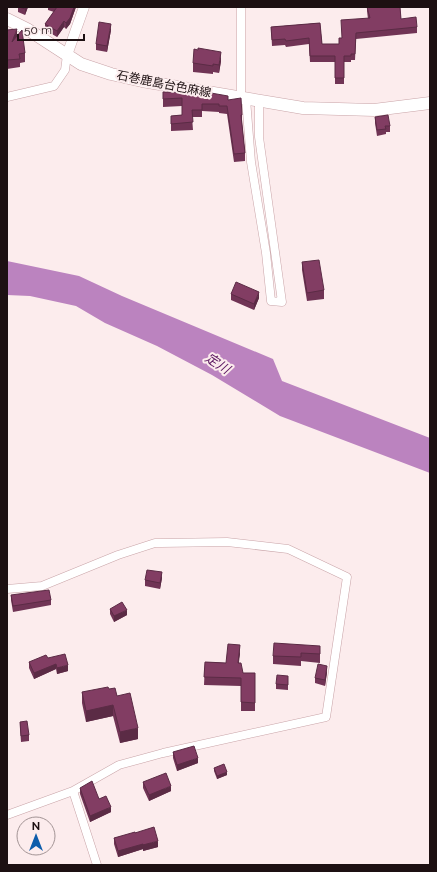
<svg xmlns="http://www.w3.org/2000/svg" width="437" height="872" font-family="Raleway,'Noto Sans JP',sans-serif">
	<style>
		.water { fill: #bb83bf }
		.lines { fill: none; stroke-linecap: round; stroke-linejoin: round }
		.minor-casing { stroke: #c9a4a8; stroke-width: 9 }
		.tertiary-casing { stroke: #c9a4a8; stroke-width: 11 }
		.primary-casing { stroke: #c9a4a8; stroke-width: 13 }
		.minor { stroke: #fff; stroke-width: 8 }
		.tertiary { stroke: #fff; stroke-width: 10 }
		.primary { stroke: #fff; stroke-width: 12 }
		.wall { fill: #703455 }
		.shaded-wall { fill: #5b2b45 }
		.building { fill: #823d63; stroke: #5b2b45 }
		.labels { text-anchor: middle; stroke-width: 4; stroke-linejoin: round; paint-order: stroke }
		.street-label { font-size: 12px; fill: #1d1012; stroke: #fceced }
		.water-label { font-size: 13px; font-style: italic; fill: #59145f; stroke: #fceced }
	</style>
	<rect width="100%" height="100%" fill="#fceced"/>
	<!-- water -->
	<path class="water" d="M 7,261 L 79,276 L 122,296 L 273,359 L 282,381 L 430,438 L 430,473 L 280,416 L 212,375 L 157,346 L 105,323 L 76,306 L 30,296 L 7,295 Z"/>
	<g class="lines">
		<!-- minor casing -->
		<g class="minor-casing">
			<path id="minor" d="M 241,7 L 241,99
				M 7,97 L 54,86 L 65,70 L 67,55
				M 246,99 L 251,162 L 266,253 L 271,301 L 282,302 L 259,137 L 259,102
				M 7,589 L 42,586 L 118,555 L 155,543 L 161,543 L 227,542 L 288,549 L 347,577 L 326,717 L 163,753 L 119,765 L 73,791 L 7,815
				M 73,791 L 97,865"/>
		</g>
		<!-- tertiary casing -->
		<g class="tertiary-casing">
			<path id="tertiary" d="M 67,55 L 84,7"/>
		</g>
		<!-- primary casing -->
		<g class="primary-casing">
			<path id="primary" d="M 7,19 L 27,29 L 81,64 L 111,74 L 142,81 L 303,108 L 374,110 L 430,103"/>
		</g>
		<!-- minor -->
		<use href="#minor" class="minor"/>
		<!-- tertiary -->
		<use href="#tertiary" class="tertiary"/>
		<!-- primary -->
		<use href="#primary" class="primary"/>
	</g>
	<!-- wall -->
	<path class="wall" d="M 18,7 L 28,7 L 25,15 L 18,12 Z
		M 48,7 L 76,7 L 70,24 L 66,29 L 64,27 L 57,37 L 45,30 L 45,24 L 54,12 L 48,10 Z
		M 367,7 L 400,7 L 401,19 L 417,27 L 417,33 L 356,39 L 355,60 L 351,60 L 351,62 L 344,62 L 344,84 L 335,84 L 335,62 L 310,62 L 309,44 L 286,47 L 285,45 L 272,46 L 271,27 L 320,23 L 322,44 L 339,44 L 342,38 L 368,19 L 367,11 Z
		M 7,30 L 17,36 L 25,53 L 25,62 L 20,63 L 20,67 L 7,69 Z
		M 111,30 L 107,52 L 96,50 L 96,44 Z
		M 221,61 L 219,73 L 213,72 L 213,74 L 193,72 L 193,63 Z
		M 163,92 L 228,100 L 242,115 L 242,123 L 245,153 L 245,161 L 234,162 L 227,114 L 219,113 L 219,112 L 202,111 L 202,117 L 192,117 L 193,130 L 171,131 L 171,116 L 182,115 L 182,106 L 163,107 Z
		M 375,117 L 390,126 L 390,132 L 386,132 L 386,134 L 377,136 L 375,123 Z
		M 302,262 L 324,290 L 324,299 L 307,301 L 302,270 Z
		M 231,294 L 259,298 L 254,310 L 231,300 Z
		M 162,578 L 160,589 L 145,586 L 145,580 Z
		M 11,595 L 51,600 L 51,605 L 13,612 L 11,600 Z
		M 110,609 L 127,615 L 114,622 L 110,614 Z
		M 320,646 L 320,663 L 301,661 L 301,666 L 273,664 L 273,656 Z
		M 240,653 L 238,663 L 243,673 L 255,673 L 255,711 L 241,711 L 241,686 L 204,685 L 205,662 L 226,663 Z
		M 48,658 L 68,671 L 57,674 L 56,669 L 34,679 L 29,668 L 29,662 Z
		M 327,672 L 325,686 L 315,683 L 315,678 Z
		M 288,682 L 288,690 L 276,689 L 276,684 Z
		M 109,689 L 117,696 L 138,739 L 120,743 L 113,716 L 86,722 L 82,703 L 82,692 Z
		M 20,722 L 29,735 L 29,741 L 21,742 L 20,728 Z
		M 173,752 L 198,763 L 177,771 L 173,758 Z
		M 214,768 L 227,775 L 217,779 L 214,771 Z
		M 143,782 L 171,791 L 149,801 L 143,788 Z
		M 80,788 L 99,799 L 111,812 L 90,822 L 80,794 Z
		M 135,833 L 158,847 L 143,851 L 143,849 L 118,857 L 114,844 L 114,838 Z"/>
	<!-- shaded-wall -->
	<path class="shaded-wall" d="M 26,7 L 28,7 L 25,15 L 25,9 Z
		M 74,7 L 76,7 L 70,24 L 66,29 L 66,23 Z
		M 64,21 L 64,27 L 57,37 L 57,31 Z
		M 111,24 L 111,30 L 107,52 L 107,46 Z
		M 17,29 L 17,37 L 12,42 Z
		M 221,52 L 221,61 L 219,73 L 219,65 Z
		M 259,292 L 259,298 L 254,310 L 254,304 Z
		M 162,572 L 162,578 L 160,589 L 160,583 Z
		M 127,610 L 127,615 L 114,622 L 114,616 Z
		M 240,645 L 240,653 L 238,671 L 238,663 Z
		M 56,664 L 56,669 L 34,679 L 34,673 Z
		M 68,665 L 68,671 L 57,674 L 57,668 Z
		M 327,666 L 327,672 L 325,686 L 325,680 Z
		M 113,705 L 113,716 L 86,722 L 86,711 Z
		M 138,728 L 138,739 L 120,743 L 120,732 Z
		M 198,758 L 198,763 L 177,771 L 177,765 Z
		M 227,772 L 227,775 L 217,779 L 217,776 Z
		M 171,786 L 171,791 L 149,801 L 149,795 Z
		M 111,807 L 111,812 L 90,822 L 90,816 Z
		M 158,841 L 158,847 L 143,851 L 143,845 Z
		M 143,844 L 143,849 L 118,857 L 118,851 Z"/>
	<!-- building -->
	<path class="building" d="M 19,7 L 26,7 L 25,9 Z
		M 57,7 L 74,7 L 70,18 L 66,23 L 64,21 L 57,31 L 45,24 Z
		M 367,7 L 400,7 L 401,19 L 416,17 L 417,27 L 356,33 L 355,54 L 351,54 L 351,56 L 344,56 L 344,78 L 335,78 L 335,56 L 310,56 L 309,38 L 286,41 L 285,39 L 272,40 L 271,27 L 320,23 L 322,44 L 339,44 L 339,38 L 342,38 L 341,20 L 370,18 Z
		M 99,22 L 111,24 L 107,46 L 96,44 Z
		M 17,29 L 12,42 L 22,30 L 25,53 L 19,54 L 20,59 L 7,60 L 7,30 Z
		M 198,48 L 221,52 L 219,65 L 213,64 L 213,66 L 193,63 L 194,49 L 198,50 Z
		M 163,92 L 211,93 L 228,96 L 228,100 L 241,98 L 242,115 L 241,115 L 245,153 L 234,154 L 227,106 L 219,106 L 219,104 L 202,104 L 202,110 L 192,110 L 193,122 L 171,124 L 171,116 L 182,115 L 182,98 L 163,99 Z
		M 388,115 L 390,126 L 385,126 L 386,129 L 377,130 L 375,117 Z
		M 319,260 L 324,290 L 307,293 L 302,262 Z
		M 236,282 L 259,292 L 254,304 L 231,294 Z
		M 147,570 L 162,572 L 160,583 L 145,580 Z
		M 49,590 L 51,600 L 13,606 L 11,595 Z
		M 122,602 L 127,610 L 114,616 L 110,609 Z
		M 274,643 L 320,646 L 320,654 L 301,653 L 301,657 L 273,656 Z
		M 228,644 L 240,645 L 238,663 L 241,663 L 243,673 L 255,673 L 255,703 L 241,702 L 241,678 L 204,677 L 205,662 L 226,663 Z
		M 65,654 L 68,665 L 57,668 L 56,664 L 34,673 L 29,662 L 46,655 L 48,658 Z
		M 318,664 L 327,666 L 325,680 L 315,678 Z
		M 277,675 L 288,676 L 288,685 L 276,684 Z
		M 108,687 L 109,689 L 115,688 L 117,696 L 130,693 L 138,728 L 120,732 L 113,705 L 86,711 L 82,692 Z
		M 27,721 L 29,735 L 21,736 L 20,722 Z
		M 194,746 L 198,758 L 177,765 L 173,752 Z
		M 224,764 L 227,772 L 217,776 L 214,768 Z
		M 166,773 L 171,786 L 149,795 L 143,782 Z
		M 92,781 L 99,799 L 106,796 L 111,807 L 90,816 L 80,788 Z
		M 154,827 L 158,841 L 143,845 L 143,844 L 118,851 L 114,838 L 135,832 L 135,833 Z"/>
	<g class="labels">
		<!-- street labels -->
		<g class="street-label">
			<text transform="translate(164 84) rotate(11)" y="4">石巻鹿島台色麻線</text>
		</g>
		<!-- water labels -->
		<g class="water-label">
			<text transform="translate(218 363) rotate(33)" y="5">定川</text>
		</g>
	</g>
	<!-- border -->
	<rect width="437" height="872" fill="none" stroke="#1d1012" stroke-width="16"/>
	<!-- north arrow -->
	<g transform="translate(36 836)"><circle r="19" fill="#fceced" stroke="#a39495"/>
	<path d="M0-3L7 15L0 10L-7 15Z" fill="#0e5dab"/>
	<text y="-6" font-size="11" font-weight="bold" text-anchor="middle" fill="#1d1012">N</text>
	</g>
	<!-- scale -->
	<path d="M18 34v6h66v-6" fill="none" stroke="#1d1012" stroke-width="2"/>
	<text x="24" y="34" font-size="12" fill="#1d1012" stroke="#fceced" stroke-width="3" paint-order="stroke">50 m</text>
</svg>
